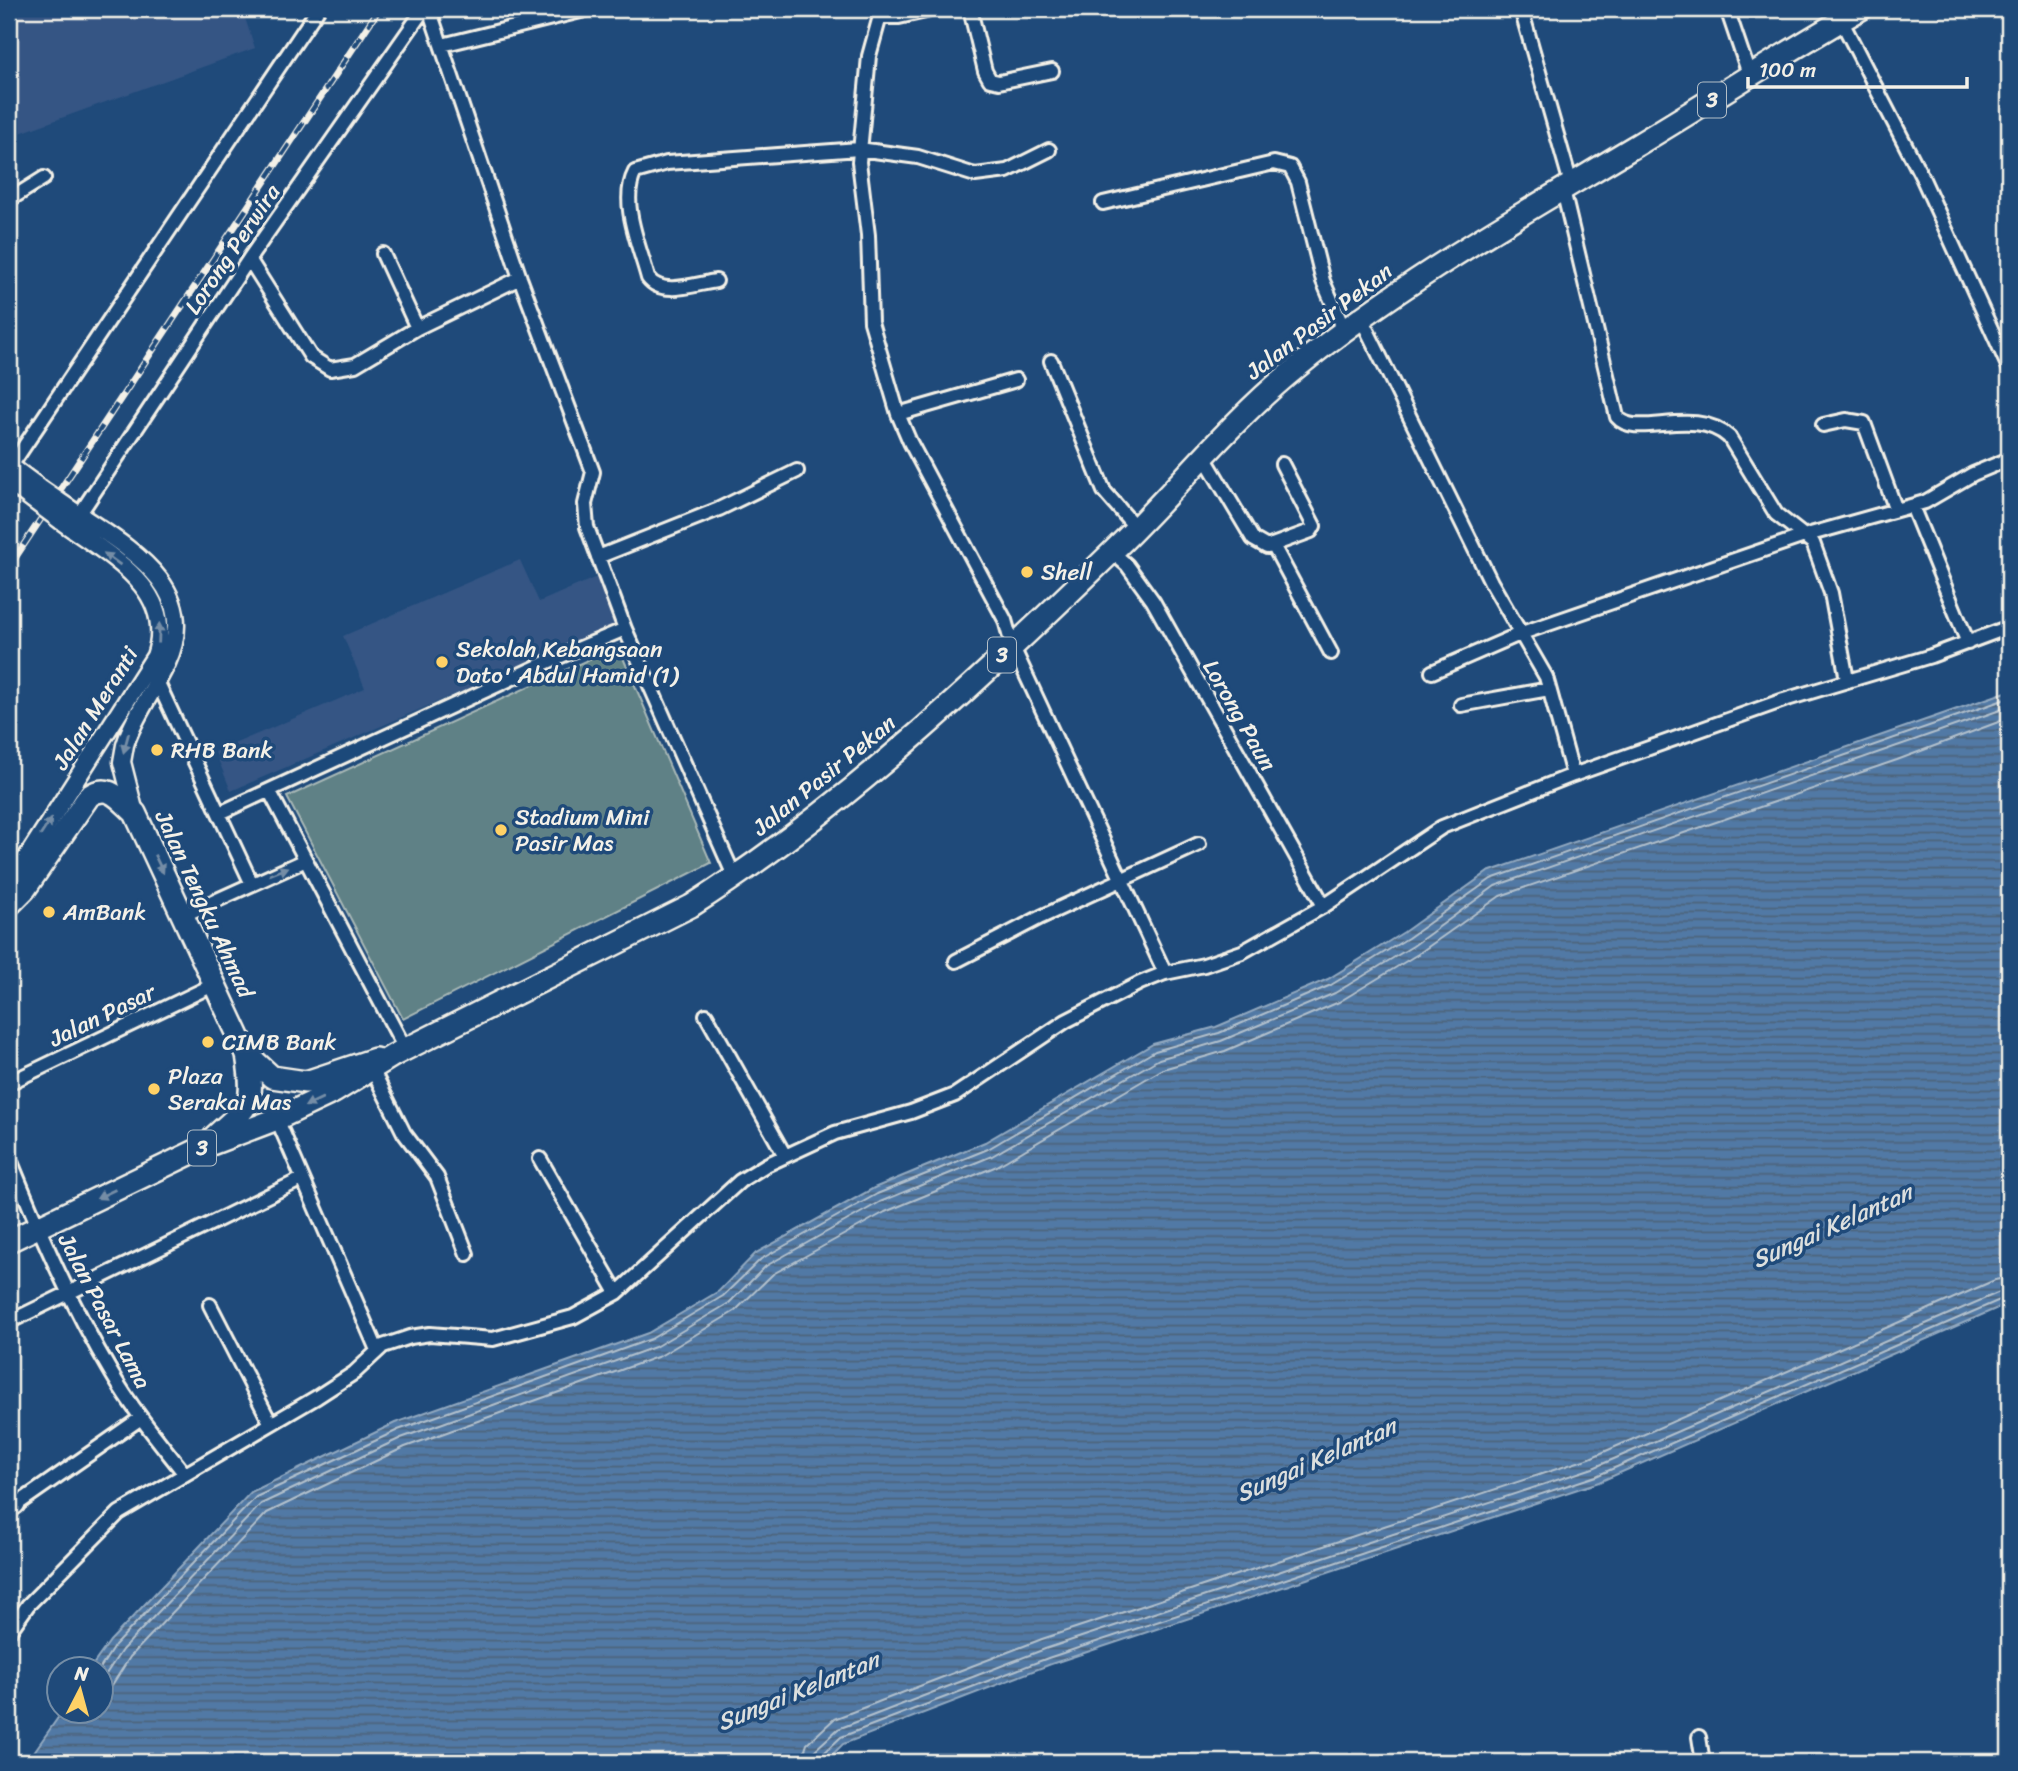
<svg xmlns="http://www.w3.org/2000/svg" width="2018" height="1771" font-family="Sriracha,sans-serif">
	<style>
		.built { fill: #345584 }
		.grass { fill: #5f8186; stroke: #aab9b7; stroke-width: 2 }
		.water { fill: url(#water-rules); stroke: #92a9c0; stroke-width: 2 }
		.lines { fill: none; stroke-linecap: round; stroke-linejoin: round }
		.shore { stroke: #b3c1cd; stroke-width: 2 }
		.street-casing { stroke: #f4f1e8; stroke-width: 18 }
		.secondary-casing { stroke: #f4f1e8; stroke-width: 21 }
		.highway-casing { stroke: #f4f1e8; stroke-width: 26 }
		.street { stroke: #1f4a7a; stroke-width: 12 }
		.secondary { stroke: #1f4a7a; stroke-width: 16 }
		.highway { stroke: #1f4a7a; stroke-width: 21 }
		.rail-casing { stroke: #f4f1e8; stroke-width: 7 }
		.rail { stroke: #1f4a7a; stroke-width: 4.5; stroke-dasharray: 13; stroke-linecap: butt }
		.secondary-bridge-casing { stroke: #f4f1e8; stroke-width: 21; stroke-linecap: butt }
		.secondary-bridge { stroke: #1f4a7a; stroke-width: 16 }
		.oneway { fill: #748da6 }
		.poi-dot { fill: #ffd166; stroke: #1f4a7a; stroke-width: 2.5 }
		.labels { text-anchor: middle; stroke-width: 7; stroke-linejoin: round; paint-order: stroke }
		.shield { fill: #1f4a7a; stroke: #b4bfc7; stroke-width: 2 }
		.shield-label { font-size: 21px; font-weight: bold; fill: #f4f1e8 }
		.street-label { font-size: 23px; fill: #f4f1e8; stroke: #1f4a7a }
		.poi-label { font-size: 23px; fill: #f4f1e8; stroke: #1f4a7a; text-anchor: start }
		.water-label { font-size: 24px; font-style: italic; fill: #dcdfde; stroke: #1f4a7a }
	</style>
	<defs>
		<pattern id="water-rules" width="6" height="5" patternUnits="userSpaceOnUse" patternTransform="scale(1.75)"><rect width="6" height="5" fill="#5179a5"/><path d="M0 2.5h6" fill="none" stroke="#4d637a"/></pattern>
	</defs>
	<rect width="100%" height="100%" fill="#1f4a7a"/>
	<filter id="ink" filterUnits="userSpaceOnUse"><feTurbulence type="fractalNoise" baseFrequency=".0143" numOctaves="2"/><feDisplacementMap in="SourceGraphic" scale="14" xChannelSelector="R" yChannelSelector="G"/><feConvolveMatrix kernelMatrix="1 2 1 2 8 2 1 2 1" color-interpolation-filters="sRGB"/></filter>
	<g filter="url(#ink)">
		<!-- built -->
		<path class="built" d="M 9,9 L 242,9 L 255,48 L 9,137 Z
			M 520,560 L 539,602 L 599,576 L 620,623 L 231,791 L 215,752 L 365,688 L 343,636 Z"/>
		<!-- grass -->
		<path class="grass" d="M 618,646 L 711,863 L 403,1019 L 287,797 Z"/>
		<!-- water -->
		<path class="water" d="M 2009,691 L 2009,1303 L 1599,1482 L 1051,1664 L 843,1744 L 825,1762 L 27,1762 L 62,1712 L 102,1712 L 102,1670 L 90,1669 L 110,1641 L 251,1492 L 395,1423 L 648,1333 L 719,1291 L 756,1253 L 874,1188 L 985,1142 L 1153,1044 L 1216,1027 L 1328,979 L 1404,932 L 1488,872 Z"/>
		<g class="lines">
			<!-- shore -->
			<path class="shore" d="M 99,1670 L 115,1645 L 256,1497 L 398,1430 L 651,1339 L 723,1296 L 761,1259 L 877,1194 L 988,1149 L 1155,1051 L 1219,1033 L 1331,985 L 1408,938 L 1491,879 L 2009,698
				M 102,1680 L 122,1650 L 261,1504 L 401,1438 L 655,1347 L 729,1303 L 766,1266 L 880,1202 L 992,1156 L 1159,1059 L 1221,1041 L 1335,993 L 1413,946 L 1495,886 L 2009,707
				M 102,1693 L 112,1685 L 130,1657 L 267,1513 L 405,1447 L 660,1356 L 735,1311 L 773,1274 L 885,1212 L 997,1166 L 1163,1069 L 1225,1051 L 1339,1002 L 1418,954 L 1500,896 L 1897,760 L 2009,718
				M 801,1762 L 807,1744 L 834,1719 L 1042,1639 L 1590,1458 L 1995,1280 L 2009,1277
				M 812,1762 L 815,1750 L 838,1729 L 1045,1649 L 1593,1468 L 2009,1288
				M 821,1762 L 822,1755 L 841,1737 L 1048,1658 L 1596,1476 L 2009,1296"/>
			<!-- street casing -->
			<g class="street-casing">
				<path id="street" d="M 429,9 L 520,278 L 593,472 L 585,504 L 587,527 L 625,629 L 735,878
					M 882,9 L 869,56 L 859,162 L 868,235 L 871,322 L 898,414 L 910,442 L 1005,620 L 1012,645 L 1165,973
					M 970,9 L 985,71 L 990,80 L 999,82 L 1052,71
					M 1521,9 L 1571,184
					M 1727,9 L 1750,77
					M 881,17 L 899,17 L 935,9
					M 1841,20 L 1922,177 L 2009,368
					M 442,45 L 589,9
					M 1563,190 L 1617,417 C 1636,440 1694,405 1729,437 L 1776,514 L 1813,543 L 1831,593 L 1847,680
					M 9,200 L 44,178
					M 1103,203 L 1274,163 L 1290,167 L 1298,182 L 1323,281 L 1345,332
					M 383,254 L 417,328
					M 249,259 L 311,357 L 330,369 L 355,365 L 417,328 L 520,278
					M 716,281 C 695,284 662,297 648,278 C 640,247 619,202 635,172 L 667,163 L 859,149 L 918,157 L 975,175 L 1007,171 L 1049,150
					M 1362,320 L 1491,582 L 1546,677 L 1573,775
					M 1051,361 L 1104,491 L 1136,528
					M 898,414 L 1016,380
					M 1823,425 L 1846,420 L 1864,423 L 1896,510
					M 1203,455 L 1253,539 L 1267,547 L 1311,531 L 1314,526 L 1282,464
					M 11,466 L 318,9
					M 1912,506 L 1968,643
					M 79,515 L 249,259 L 424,9
					M 1274,547 L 1331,653
					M 1112,552 L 1127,565 L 1153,601 L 1324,906
					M 598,557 L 719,509 L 797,471
					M 1432,672 L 1522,633 L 1807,535 L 1925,502 L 1973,474 L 2009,459
					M 158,683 L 251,882
					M 1461,705 L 1549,689
					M 270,792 L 405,1049
					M 220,813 L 554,659 L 625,629
					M 184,915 L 306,860
					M 956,961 L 1041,917 L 1199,844
					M 706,1015 L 784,1154
					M 373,1071 L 404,1133 L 437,1177 L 467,1254
					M 9,1083 L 213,985
					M 277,1119 L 377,1350
					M 9,1157 C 39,1231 71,1305 112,1374 C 133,1410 159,1441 184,1473
					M 540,1159 L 617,1293
					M 210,1305 L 271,1424
					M 9,1322 L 302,1179
					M 16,1505 L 141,1418
					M 9,1632 L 28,1605 L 119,1513 L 317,1397 L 354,1373 L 383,1346 L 410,1337 L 430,1334 L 493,1339 L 573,1317 L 617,1293 L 740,1181 L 766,1165 L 835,1133 L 911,1112 L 955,1095 L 1066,1021 L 1140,983 L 1165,973 L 1204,965 L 1242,952 L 1324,906 L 1442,827 L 1573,775 L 1784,700 L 1931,656 L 2009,627
					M 1699,1737 L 1703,1762"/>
			</g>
			<!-- secondary casing -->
			<g class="secondary-casing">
				<path id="secondary" d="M 9,465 L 40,488
					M 9,482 L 33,500
					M 69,508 C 124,546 203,585 167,663 C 154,691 134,716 125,745 L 122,762 L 135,813
					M 9,885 L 155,656 C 178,589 106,554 61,521
					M 9,1492 L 16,1505 L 9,1510"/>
			</g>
			<!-- highway casing -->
			<g class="highway-casing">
				<path id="highway" d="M 9,905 L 25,889 L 89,796 C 109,782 120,800 135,813 L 247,1054 C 255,1107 251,1103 214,1137
					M 247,1054 L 272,1077 L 306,1082 L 375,1059
					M 9,1241 L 206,1146 L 277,1119 L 334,1092 L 394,1055 L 691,906 C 846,807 980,680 1112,552 C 1175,492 1228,423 1296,368 C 1400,283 1517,217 1632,148 C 1709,102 1784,53 1861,9"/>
			</g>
			<!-- street -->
			<use href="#street" class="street"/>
			<!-- secondary -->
			<use href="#secondary" class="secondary"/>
			<!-- highway -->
			<use href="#highway" class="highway"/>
			<!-- rail casing -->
			<g class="rail-casing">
				<path id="rail" d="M 9,567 L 379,9"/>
			</g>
			<!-- rail -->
			<use href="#rail" class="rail"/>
			<!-- secondary-bridge casing -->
			<g class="secondary-bridge-casing">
				<path id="secondary-bridge" d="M 40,488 L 69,508
					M 33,500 L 61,521"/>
			</g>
			<!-- secondary-bridge -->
			<use href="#secondary-bridge" class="secondary-bridge"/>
		</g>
		<!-- one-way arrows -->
		<defs><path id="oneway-solid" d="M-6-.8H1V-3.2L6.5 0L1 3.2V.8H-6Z" transform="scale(1.75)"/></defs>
		<g class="oneway">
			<use href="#oneway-solid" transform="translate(112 559) rotate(-144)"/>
			<use href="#oneway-solid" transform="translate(159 633) rotate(-88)"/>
			<use href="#oneway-solid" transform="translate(126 743) rotate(105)"/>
			<use href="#oneway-solid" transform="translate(46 827) rotate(-57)"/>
			<use href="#oneway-solid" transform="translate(159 864) rotate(64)"/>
			<use href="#oneway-solid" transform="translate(279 871) rotate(-22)"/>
			<use href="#oneway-solid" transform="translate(314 1102) rotate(154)"/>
			<use href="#oneway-solid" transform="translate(106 1194) rotate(154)"/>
		</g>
	</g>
	<!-- markers -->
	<g class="poi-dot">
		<circle cx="1027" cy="572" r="7"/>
		<circle cx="442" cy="662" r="7"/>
		<circle cx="157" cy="750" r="7"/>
		<circle cx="501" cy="830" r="7"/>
		<circle cx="49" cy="912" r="7"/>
		<circle cx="208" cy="1042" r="7"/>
		<circle cx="154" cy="1089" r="7"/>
	</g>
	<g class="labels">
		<!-- shield labels -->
		<g class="shield">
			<rect x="1698" y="82.5" width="28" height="35" rx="5"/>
			<rect x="988" y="637.5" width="28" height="35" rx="5"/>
			<rect x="188" y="1130.5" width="28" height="35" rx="5"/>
		</g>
		<g class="shield-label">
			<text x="1712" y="107">3</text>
			<text x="1002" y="662">3</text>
			<text x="202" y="1155">3</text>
		</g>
		<!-- street labels -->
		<g class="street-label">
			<text transform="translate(232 249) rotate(-56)" y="8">Lorong Perwira</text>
			<text transform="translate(1319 321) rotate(-37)" y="8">Jalan Pasir Pekan</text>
			<text transform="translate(95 708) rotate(-58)" y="8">Jalan Meranti</text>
			<text transform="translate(1240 715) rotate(60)" y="8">Lorong Paun</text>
			<text transform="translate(824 775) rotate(-39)" y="8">Jalan Pasir Pekan</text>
			<text transform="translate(205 904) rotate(65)" y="8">Jalan Tengku Ahmad</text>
			<text transform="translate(102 1015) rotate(-26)" y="8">Jalan Pasar</text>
			<text transform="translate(105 1311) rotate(62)" y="8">Jalan Pasar Lama</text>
		</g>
		<!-- poi labels -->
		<g class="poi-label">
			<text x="1041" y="580">Shell</text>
			<text x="456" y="657">Sekolah Kebangsaan<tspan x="456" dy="26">Dato' Abdul Hamid (1)</tspan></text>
			<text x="171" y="758">RHB Bank</text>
			<text x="515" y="825">Stadium Mini<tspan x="515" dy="26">Pasir Mas</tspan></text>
			<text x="63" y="920">AmBank</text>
			<text x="222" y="1050">CIMB Bank</text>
			<text x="168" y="1084">Plaza<tspan x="168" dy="26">Serakai Mas</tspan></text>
		</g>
		<!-- water labels -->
		<g class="water-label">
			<text transform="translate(1832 1226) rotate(-24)" y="8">Sungai Kelantan</text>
			<text transform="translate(1316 1460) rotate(-24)" y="8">Sungai Kelantan</text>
			<text transform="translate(798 1691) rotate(-22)" y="8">Sungai Kelantan</text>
		</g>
	</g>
	<!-- margin -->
	<rect width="2018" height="1771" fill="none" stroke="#1f4a7a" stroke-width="35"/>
	<rect x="18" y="18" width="1983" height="1736" fill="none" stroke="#f4f1e8" stroke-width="2.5" filter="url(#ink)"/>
	<!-- north arrow -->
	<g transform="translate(80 1690) rotate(6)"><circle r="33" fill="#1f4a7a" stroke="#748da6" stroke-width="2"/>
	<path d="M0-5L12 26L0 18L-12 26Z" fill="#ffd166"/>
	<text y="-10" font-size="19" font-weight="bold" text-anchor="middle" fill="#f4f1e8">N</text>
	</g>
	<!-- scale -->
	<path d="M1748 77v10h219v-10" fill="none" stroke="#f4f1e8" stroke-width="3.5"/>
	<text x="1759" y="77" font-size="21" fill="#f4f1e8" stroke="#1f4a7a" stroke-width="5" paint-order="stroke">100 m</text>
</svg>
